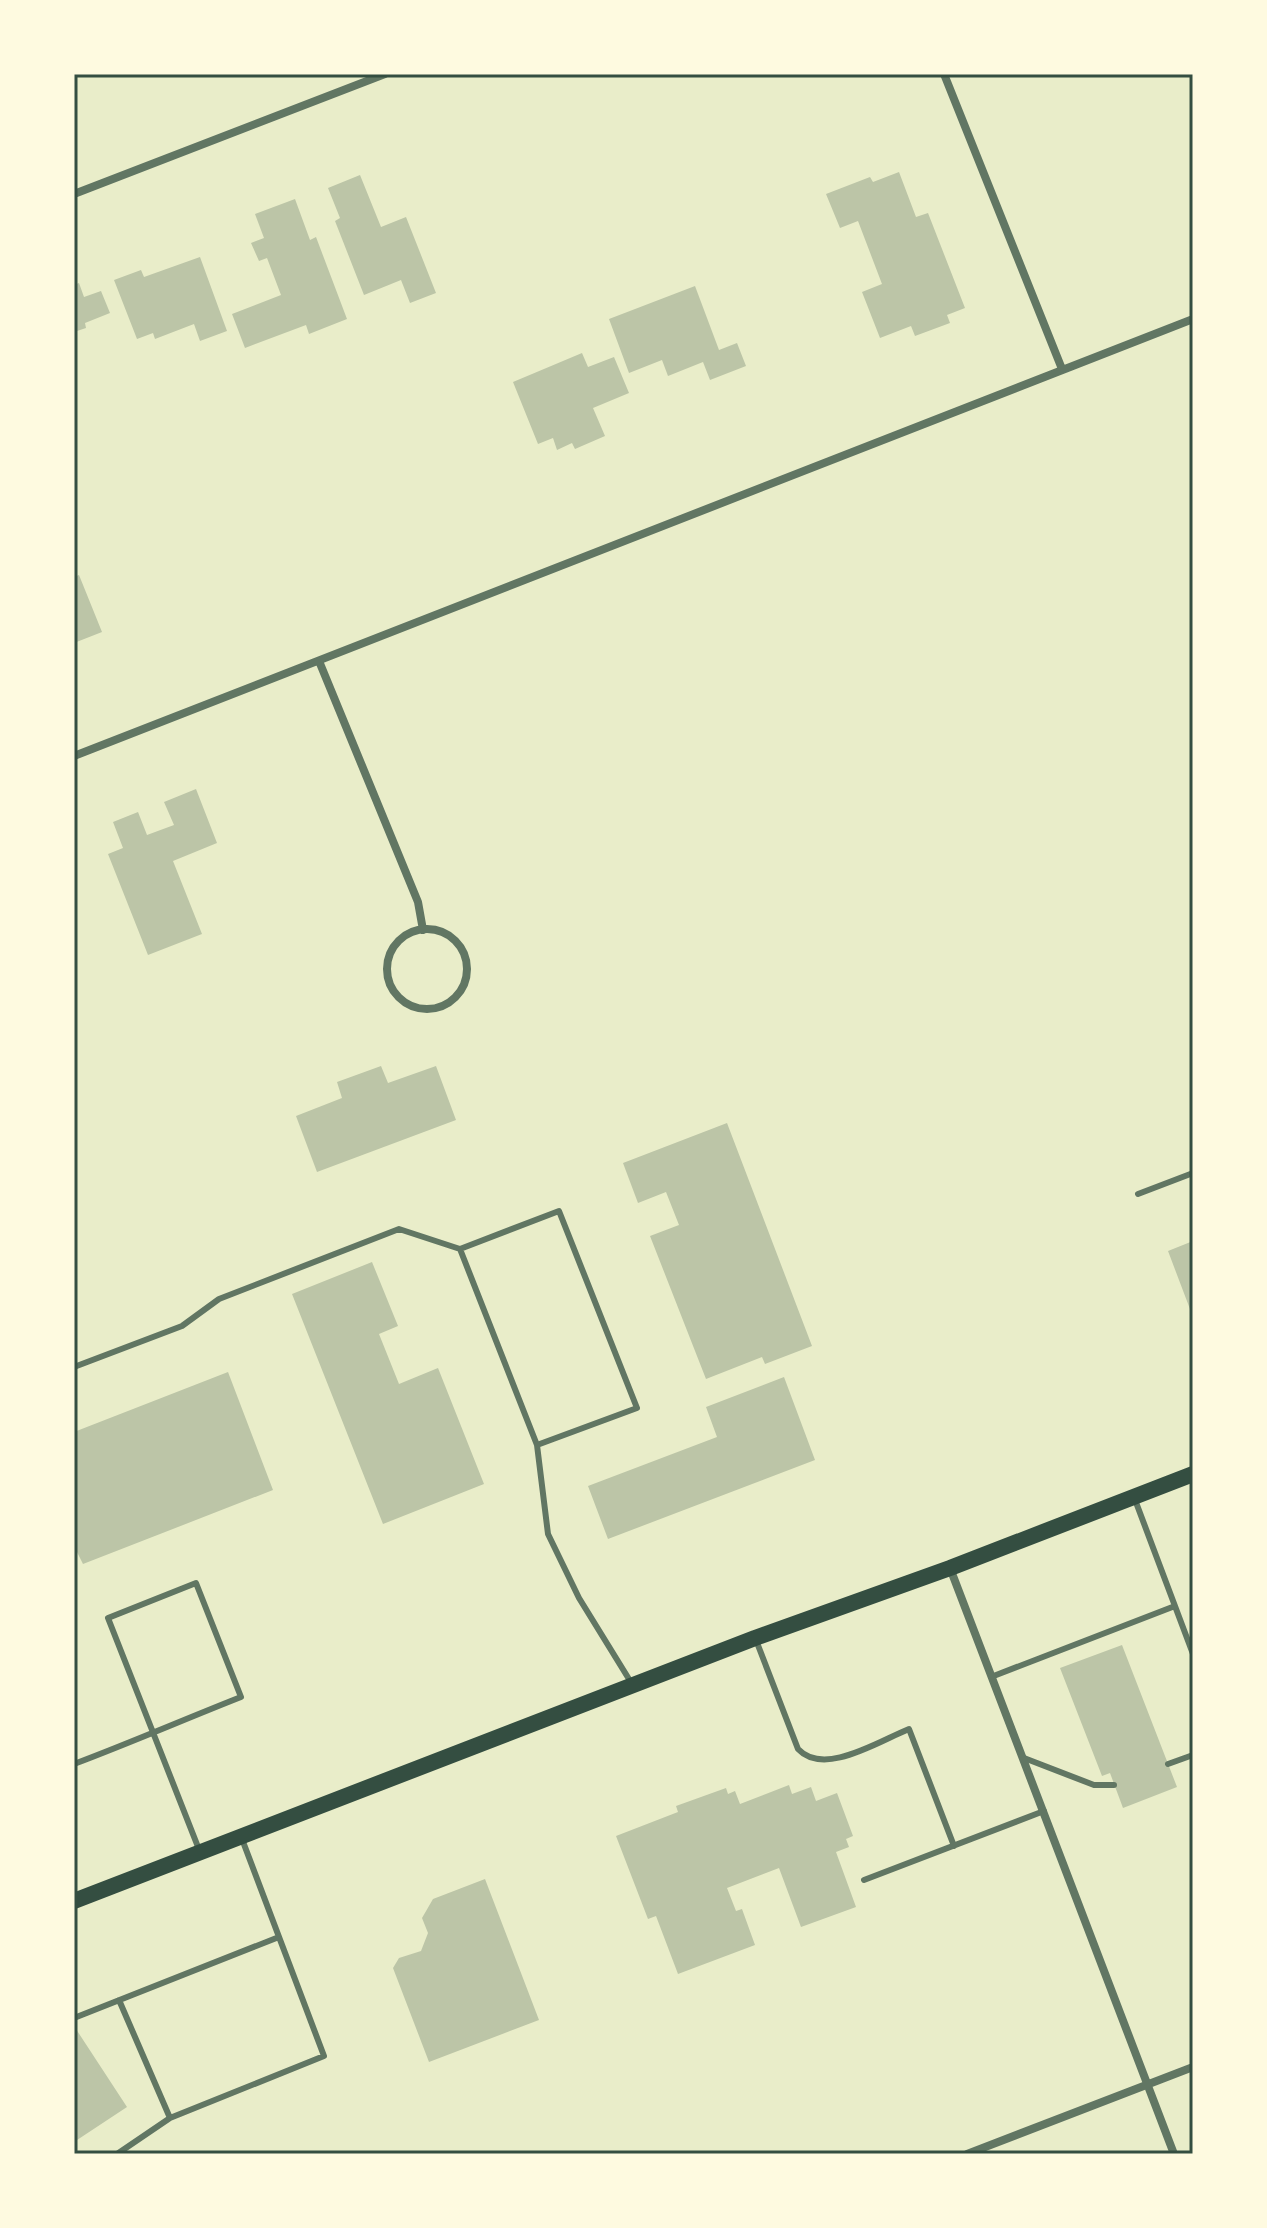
<svg xmlns="http://www.w3.org/2000/svg" width="1267" height="2228" font-family="Inter,sans-serif">
	<style>
		.building { fill: #bcc5a7 }
		.lines { fill: none; stroke-linecap: round; stroke-linejoin: round }
		.service { stroke: #617663; stroke-width: 6 }
		.minor { stroke: #617663; stroke-width: 8 }
		.secondary { stroke: #344e41; stroke-width: 16 }
		.neatline { fill: none; stroke: #344e41; stroke-width: 3 }
	</style>
	<rect width="100%" height="100%" fill="#e9edc9"/>
	<!-- building -->
	<path class="building" d="M 899,172 L 916,217 L 928,213 L 965,308 L 947,315 L 950,323 L 915,336 L 911,326 L 880,338 L 862,292 L 882,284 L 858,221 L 840,228 L 826,194 L 870,177 L 873,182 Z
		M 360,175 L 381,227 L 406,217 L 436,293 L 410,303 L 401,280 L 364,295 L 335,221 L 340,218 L 328,188 Z
		M 295,199 L 310,240 L 316,237 L 347,319 L 309,334 L 306,325 L 245,348 L 232,314 L 281,295 L 267,258 L 259,261 L 251,243 L 264,238 L 255,214 Z
		M 200,257 L 227,331 L 200,341 L 194,324 L 155,339 L 153,333 L 137,339 L 114,280 L 141,270 L 144,277 Z
		M 79,283 L 84,297 L 101,291 L 110,313 L 85,323 L 86,328 L 74,332 L 74,285 Z
		M 695,286 L 719,350 L 737,343 L 746,366 L 710,380 L 703,362 L 668,376 L 662,360 L 629,373 L 609,319 Z
		M 582,353 L 588,367 L 614,357 L 629,393 L 593,408 L 605,436 L 575,449 L 572,443 L 557,450 L 553,438 L 538,444 L 513,382 Z
		M 79,575 L 102,632 L 74,643 L 74,577 Z
		M 196,789 L 217,843 L 173,861 L 202,934 L 148,955 L 108,854 L 123,848 L 113,822 L 138,812 L 147,835 L 174,825 L 164,802 Z
		M 381,1066 L 388,1083 L 436,1066 L 456,1120 L 317,1172 L 296,1116 L 342,1098 L 337,1082 Z
		M 727,1123 L 812,1346 L 765,1364 L 762,1357 L 706,1379 L 650,1236 L 679,1225 L 666,1192 L 638,1203 L 623,1163 Z
		M 1193,1241 L 1193,1317 L 1168,1251 Z
		M 372,1262 L 398,1326 L 379,1334 L 399,1384 L 438,1368 L 484,1484 L 383,1524 L 292,1294 Z
		M 228,1372 L 273,1490 L 83,1564 L 74,1546 L 74,1432 Z
		M 784,1377 L 815,1460 L 608,1539 L 588,1486 L 717,1437 L 706,1407 Z
		M 1122,1645 L 1177,1787 L 1123,1808 L 1110,1773 L 1102,1776 L 1060,1668 Z
		M 789,1785 L 792,1794 L 811,1787 L 816,1801 L 837,1793 L 853,1836 L 846,1839 L 849,1847 L 836,1852 L 856,1907 L 801,1927 L 779,1868 L 727,1888 L 736,1911 L 742,1909 L 755,1945 L 678,1974 L 656,1916 L 648,1919 L 616,1836 L 678,1812 L 676,1806 L 726,1788 L 728,1794 L 735,1791 L 740,1804 Z
		M 485,1879 L 539,2020 L 429,2062 L 393,1968 L 399,1958 L 421,1951 L 428,1933 L 422,1918 L 433,1899 Z
		M 74,2026 L 127,2107 L 74,2142 Z"/>
	<g class="lines">
		<!-- service -->
		<path class="service" d="M 1138,1194 L 1193,1173
			M 74,1367 L 182,1326 L 219,1299 L 399,1229 L 460,1249
			M 537,1445 L 637,1408 L 559,1211 L 460,1249 L 537,1445 L 548,1534 L 579,1598 L 632,1684
			M 1134,1497 L 1193,1654
			M 756,1640 L 798,1749 C 824,1777 879,1741 909,1729 L 954,1846
			M 991,1677 L 1175,1606
			M 1024,1758 L 1094,1785 L 1114,1785
			M 74,1764 C 130,1743 185,1719 241,1697 L 196,1583 L 108,1618 C 139,1696 169,1774 200,1852
			M 1168,1764 L 1193,1755
			M 864,1880 L 1044,1811
			M 119,2000 L 170,2118
			M 74,2018 L 279,1937
			M 117,2154 L 170,2118 L 324,2056 L 242,1839"/>
		<!-- minor -->
		<path class="minor" d="M 944,74 L 1062,369
			M 74,194 L 385,74
			M 319,661 L 418,902 L 423,930
			M 74,756 L 1193,319
			M387 969a40 40 0 1 1 80 0a40 40 0 1 1-80 0Z
			M 950,1568 L 1174,2154
			M 967,2154 L 1193,2067"/>
		<!-- secondary -->
		<path class="secondary" d="M 74,1901 L 755,1638 L 950,1568 L 1193,1474"/>
	</g>
	<!-- border -->
	<rect width="1267" height="2228" fill="none" stroke="#fefae0" stroke-width="152"/>
	<rect x="76" y="76" width="1115" height="2076" class="neatline"/>
</svg>
